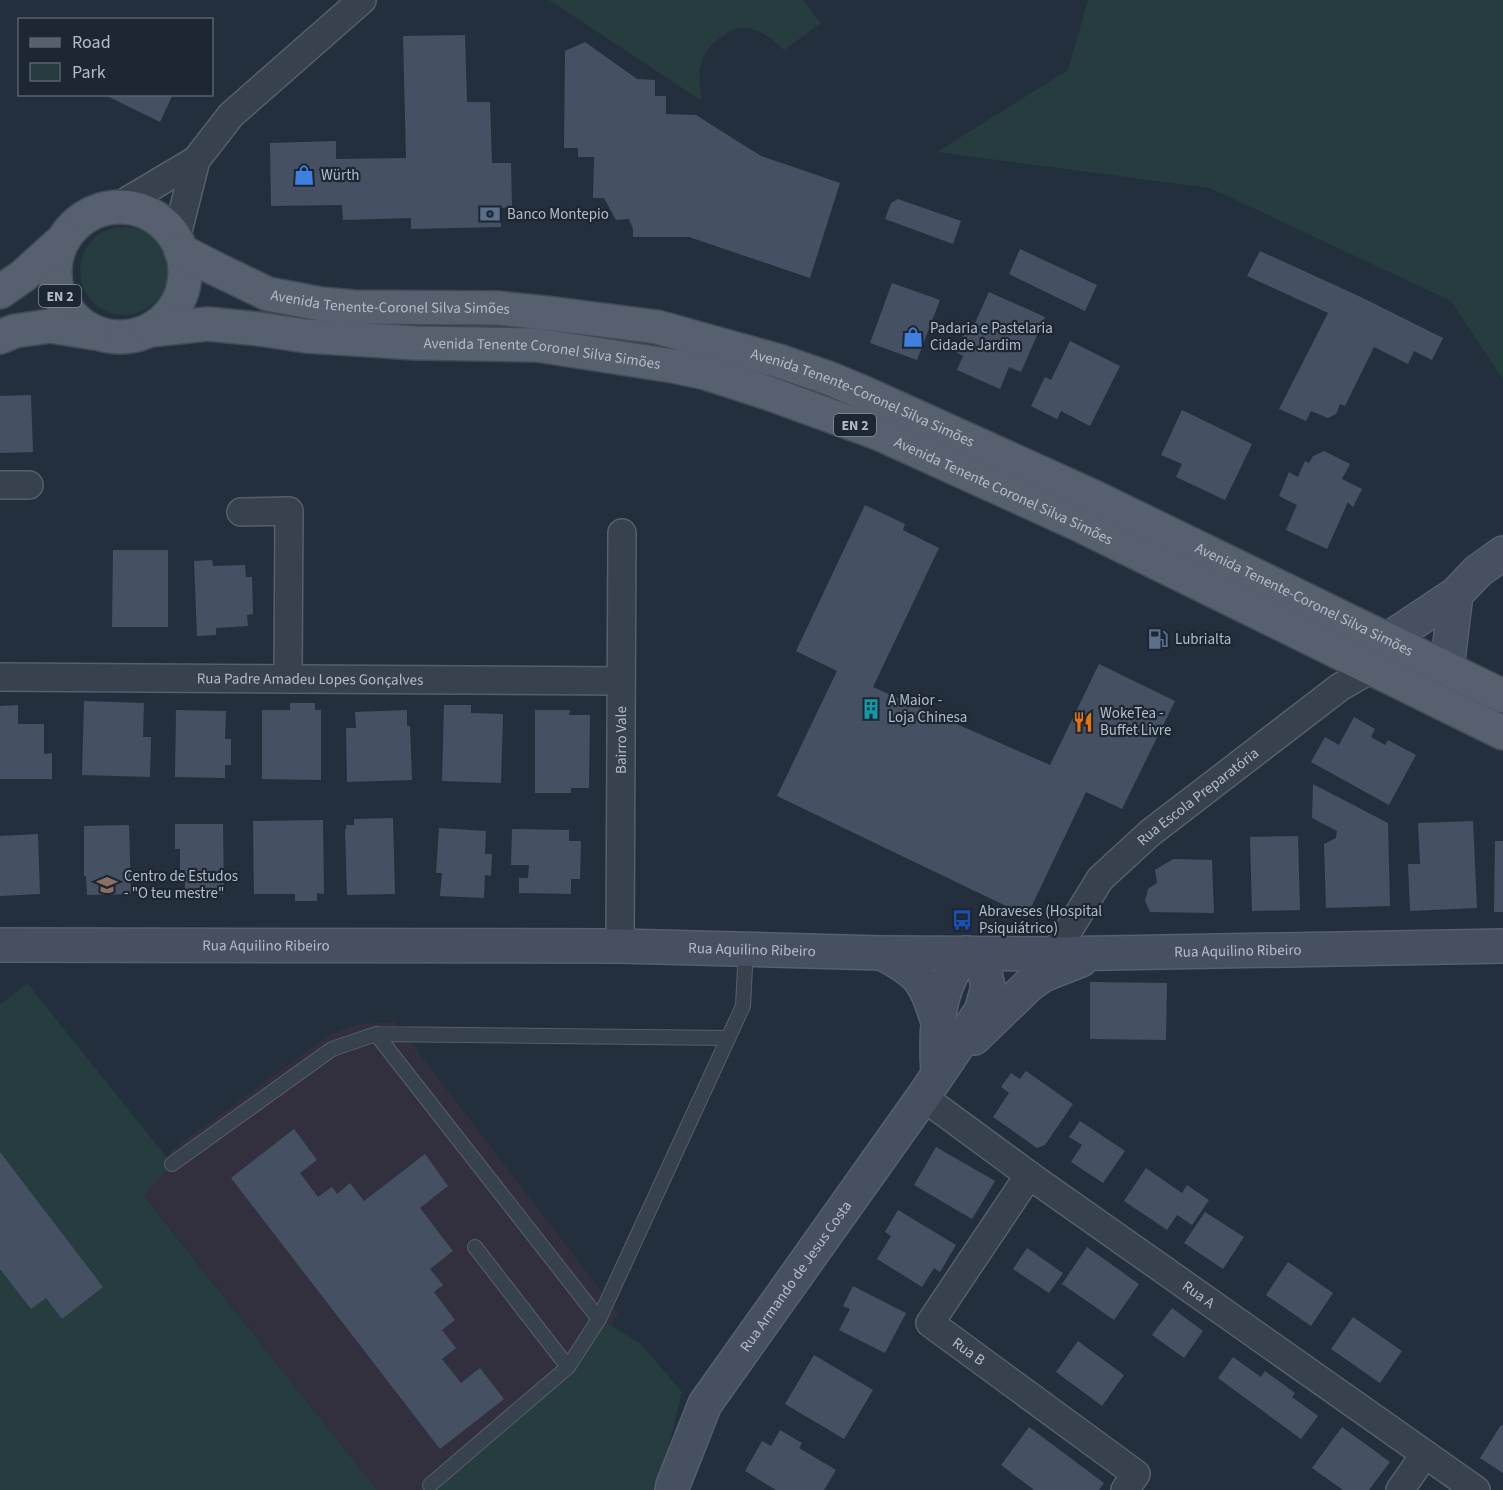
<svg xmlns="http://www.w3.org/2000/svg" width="1503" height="1490" font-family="'Source Sans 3',sans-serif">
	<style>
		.medical { fill: #32303f }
		.green { fill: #263c3f }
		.building { fill: #455162 }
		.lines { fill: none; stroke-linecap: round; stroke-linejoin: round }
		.lane-casing { stroke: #565f6c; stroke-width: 16 }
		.street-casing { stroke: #565f6c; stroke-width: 30 }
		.secondary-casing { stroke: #565f6c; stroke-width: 36 }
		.primary-casing { stroke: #414a57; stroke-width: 36 }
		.lane { stroke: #38414e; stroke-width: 14 }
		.street { stroke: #38414e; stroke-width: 27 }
		.secondary { stroke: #465061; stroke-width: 33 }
		.primary { stroke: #56606e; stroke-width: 33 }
		.labels { text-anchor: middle; stroke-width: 4.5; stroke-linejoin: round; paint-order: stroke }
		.shield { fill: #1d2633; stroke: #878f9c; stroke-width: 1.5 }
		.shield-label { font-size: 14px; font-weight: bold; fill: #b4bcc9 }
		.poi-label { font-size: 15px; fill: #b4bcc9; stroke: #1d2633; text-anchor: start }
		.street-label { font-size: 15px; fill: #b4bcc9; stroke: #1d2633 }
	</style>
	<rect width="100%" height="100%" fill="#242f3e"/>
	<!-- medical -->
	<path class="medical" d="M 395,1022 L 618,1313 L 604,1340 L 432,1490 L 377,1490 L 144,1195 L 172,1150 L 321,1041 L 338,1031 L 360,1024 Z"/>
	<!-- green -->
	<path class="green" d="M 549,0 L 803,0 L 821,23 L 784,50 C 773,39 753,23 735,29 C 731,30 727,33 723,36 C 712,42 705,51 701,64 C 697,75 701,89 702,101 Z
		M 1088,0 L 1503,0 L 1503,379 L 1451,301 L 1210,188 L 937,152 L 1068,70 Z
		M80 271a44 44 0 1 1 88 0a44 44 0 1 1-88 0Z
		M 27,983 L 172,1164 L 144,1196 L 377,1490 L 0,1490 L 0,1005 Z
		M 599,1319 L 640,1343 L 682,1392 L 658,1490 L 422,1490 L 430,1485 L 568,1367 Z"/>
	<!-- building -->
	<path class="building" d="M 465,35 L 467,102 L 490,102 L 492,163 L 511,163 L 512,207 L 501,208 L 501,227 L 411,229 L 411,218 L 343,220 L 342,205 L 271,206 L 270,143 L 336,141 L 336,159 L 406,158 L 403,36 Z
		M 585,42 L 637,79 L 655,80 L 655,96 L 666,96 L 666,114 L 696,115 L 761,156 L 840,183 L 810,278 L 689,237 L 633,237 L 633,229 L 629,219 L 616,220 L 604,198 L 593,198 L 594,157 L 578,157 L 578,148 L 564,148 L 565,51 Z
		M 103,94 L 173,94 L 160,122 Z
		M 898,199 L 961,221 L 953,244 L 885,219 L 891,203 Z
		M 1020,249 L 1097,285 L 1085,311 L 1009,274 Z
		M 1260,251 L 1363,298 L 1443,338 L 1432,360 L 1414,351 L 1408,364 L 1374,347 L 1345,406 L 1340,404 L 1336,414 L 1328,418 L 1311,411 L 1306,421 L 1279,409 L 1328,313 L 1247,276 Z
		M 892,283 L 940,300 L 917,360 L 870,343 Z
		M 989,292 L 1045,317 L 1021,372 L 1009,367 L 1000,389 L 957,370 L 963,356 L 956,352 L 969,322 L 974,325 Z
		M 1070,341 L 1120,366 L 1090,426 L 1061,411 L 1057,419 L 1031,406 L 1045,377 L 1051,380 Z
		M 31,395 L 33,452 L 0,453 L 0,396 Z
		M 1182,410 L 1252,444 L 1225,500 L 1176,477 L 1182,464 L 1161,455 Z
		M 1324,451 L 1350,464 L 1342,479 L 1362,489 L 1353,507 L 1348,502 L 1327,549 L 1286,530 L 1297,505 L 1279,496 L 1289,472 L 1298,477 L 1305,461 L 1309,463 L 1313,456 Z
		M 865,505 L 905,524 L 903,530 L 939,548 L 873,687 L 1050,765 L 1099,664 L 1175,701 L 1122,809 L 1086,792 L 1027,916 L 777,796 L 837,671 L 796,651 Z
		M 113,550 L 168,550 L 168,627 L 112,627 Z
		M 212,560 L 213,566 L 245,565 L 246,577 L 252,577 L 253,614 L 247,615 L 248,626 L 216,628 L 216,635 L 197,636 L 194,561 Z
		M 84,701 L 144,703 L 143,737 L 151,737 L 150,777 L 82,775 Z
		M 290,703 L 315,703 L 315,710 L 321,710 L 321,780 L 262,779 L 262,710 L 290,710 Z
		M 18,705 L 18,724 L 44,724 L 44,754 L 52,753 L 52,779 L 0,779 L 0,706 Z
		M 444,705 L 471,705 L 471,713 L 503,714 L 501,783 L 442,781 Z
		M 176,710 L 226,711 L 225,739 L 231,739 L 231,765 L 225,765 L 225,778 L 175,777 Z
		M 407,710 L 407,726 L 410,726 L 412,780 L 347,782 L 346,728 L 356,728 L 355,712 Z
		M 535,710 L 570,710 L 569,715 L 590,715 L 589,788 L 571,788 L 571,793 L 535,793 Z
		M 1354,717 L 1375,729 L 1371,737 L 1385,745 L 1388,740 L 1416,755 L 1389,805 L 1311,762 L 1325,737 L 1339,745 Z
		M 1313,784 L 1388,823 L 1390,906 L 1326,908 L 1324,844 L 1336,838 L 1337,831 L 1312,818 Z
		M 393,818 L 395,894 L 347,895 L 345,830 L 346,829 L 346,825 L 354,825 L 354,819 Z
		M 323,820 L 324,894 L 317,893 L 317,901 L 295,901 L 295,894 L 254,894 L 253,821 Z
		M 1473,821 L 1477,908 L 1410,911 L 1408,864 L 1420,864 L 1418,823 Z
		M 175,824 L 223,824 L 224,894 L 185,894 L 185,870 L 180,870 L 180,849 L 175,849 Z
		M 129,825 L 131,894 L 87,895 L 86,876 L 84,876 L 84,826 Z
		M 439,828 L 486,831 L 485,854 L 492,854 L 491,876 L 485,875 L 484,898 L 440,896 L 442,873 L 436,873 Z
		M 512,829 L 569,830 L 569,841 L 581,841 L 580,879 L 571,879 L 571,894 L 519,893 L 519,878 L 528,878 L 529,865 L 511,865 Z
		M 38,834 L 40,894 L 0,896 L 0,836 Z
		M 1298,836 L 1300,910 L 1252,911 L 1250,837 Z
		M 1495,841 L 1503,841 L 1503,912 L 1494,912 Z
		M 1173,859 L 1212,860 L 1214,913 L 1150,912 L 1145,901 L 1148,889 L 1157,883 L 1155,870 Z
		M 1090,982 L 1167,983 L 1166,1040 L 1090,1039 Z
		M 1026,1071 L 1073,1104 L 1045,1145 L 1037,1148 L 993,1117 L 1009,1093 L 1001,1087 L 1011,1073 L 1020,1079 Z
		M 1080,1121 L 1125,1151 L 1103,1183 L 1071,1162 L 1082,1145 L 1069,1137 Z
		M 294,1129 L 317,1160 L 300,1173 L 318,1197 L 332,1187 L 337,1194 L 350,1183 L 364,1201 L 425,1154 L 448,1186 L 420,1208 L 453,1251 L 430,1269 L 443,1285 L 434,1292 L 455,1320 L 442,1330 L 456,1348 L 442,1359 L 461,1383 L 480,1368 L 504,1399 L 440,1449 L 231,1178 Z
		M 936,1147 L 995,1181 L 972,1219 L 914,1185 Z
		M 0,1152 L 103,1287 L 62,1319 L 46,1298 L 31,1309 L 0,1269 Z
		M 1146,1168 L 1182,1193 L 1187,1185 L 1209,1200 L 1192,1225 L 1177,1215 L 1167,1230 L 1124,1201 Z
		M 898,1210 L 956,1245 L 940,1272 L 934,1268 L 922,1287 L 877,1259 L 891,1236 L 885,1232 Z
		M 1205,1212 L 1244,1237 L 1223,1269 L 1184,1243 Z
		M 1087,1247 L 1139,1284 L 1114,1320 L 1062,1284 Z
		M 1027,1248 L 1063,1273 L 1049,1293 L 1013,1269 Z
		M 1288,1262 L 1333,1293 L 1311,1326 L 1266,1295 Z
		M 853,1286 L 906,1313 L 885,1353 L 839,1330 L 850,1309 L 843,1306 Z
		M 1172,1308 L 1203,1331 L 1184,1358 L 1152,1335 Z
		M 1353,1317 L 1402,1351 L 1380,1383 L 1331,1349 Z
		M 1078,1341 L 1124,1375 L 1102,1406 L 1056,1372 Z
		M 814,1355 L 873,1390 L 844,1439 L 785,1404 Z
		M 1233,1357 L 1261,1377 L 1265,1371 L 1295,1393 L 1292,1397 L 1318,1416 L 1301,1439 L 1218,1378 Z
		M 1501,1425 L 1503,1426 L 1503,1473 L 1480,1458 Z
		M 1029,1427 L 1104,1483 L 1099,1490 L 1034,1490 L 1001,1465 Z
		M 1342,1427 L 1390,1462 L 1369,1490 L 1343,1490 L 1312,1468 Z
		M 780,1430 L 802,1443 L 799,1448 L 836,1470 L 824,1490 L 776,1490 L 745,1471 L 762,1441 L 771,1446 Z"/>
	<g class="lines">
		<!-- lane casing -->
		<g class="lane-casing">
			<path id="lane" d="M 376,1034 L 599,1319
				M 172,1164 L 332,1049 L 376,1034 L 728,1038
				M 475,1247 L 568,1367
				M 430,1485 L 568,1367 L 599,1319 L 743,1006 L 746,948"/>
		</g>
		<!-- street casing -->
		<g class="street-casing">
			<g id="street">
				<path d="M 117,207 L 196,160 L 231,115 L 362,0"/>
				<path d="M 176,239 L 196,160"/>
				<path d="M 0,485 L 29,485"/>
				<path d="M 241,512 L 289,511 L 288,679"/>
				<path id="s1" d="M 0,677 L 621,681"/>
				<path id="s2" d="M 620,946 L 622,533"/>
				<path id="s3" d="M 1054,954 L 1100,879 L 1150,833 L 1340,687 L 1373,668"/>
				<path id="s4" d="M 923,1097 L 1029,1175 L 1476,1490"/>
				<path id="s5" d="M 1029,1175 L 930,1323 L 1136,1474 L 1125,1490"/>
				<path d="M 1400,1490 L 1425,1454"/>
			</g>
		</g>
		<!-- secondary casing -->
		<g class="secondary-casing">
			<g id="secondary">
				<path d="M 1387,640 L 1456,594 L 1478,571 L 1503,553"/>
				<path d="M 1447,668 L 1456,594"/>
				<path id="s6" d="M 0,945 L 620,946 L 882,953 L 1054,954 L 1503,946"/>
				<path d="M 882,953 C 921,974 924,979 938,1022"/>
				<path d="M 974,1038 L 1030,984 L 1043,975 L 1081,960"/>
				<path d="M 938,1073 C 935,1030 937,986 966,953"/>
				<path id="s7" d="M 672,1490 L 673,1485 L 705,1404 L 923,1097 L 981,1011 L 988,987 L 986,977 L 982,967 L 976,958 L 966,953"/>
			</g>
		</g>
		<!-- primary casing -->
		<g class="primary-casing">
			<g id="primary">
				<circle cx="120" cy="272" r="65"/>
				<path id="s8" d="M 181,251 L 214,268 L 268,294 L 321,304 L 354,307 L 498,308 L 546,313 L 657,327 L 779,361 L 831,379 L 862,392 L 1094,497 L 1503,696"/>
				<path d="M 0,292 L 23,276 L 64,239"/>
				<path id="s9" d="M 150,330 L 208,324 L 259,329 L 306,336 L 416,343 L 537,345 L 673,366 L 706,373 L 768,393 L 878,433 L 1078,524 L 1503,733"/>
				<path d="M 0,337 L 15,331 L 50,326 L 94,333"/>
			</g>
		</g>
		<!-- lane -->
		<use href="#lane" class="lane"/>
		<!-- street -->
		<use href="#street" class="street"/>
		<!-- secondary -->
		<use href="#secondary" class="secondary"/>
		<!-- primary -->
		<use href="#primary" class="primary"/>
	</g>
	<!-- icons -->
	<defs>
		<g id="shop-bare" transform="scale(1.62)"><path d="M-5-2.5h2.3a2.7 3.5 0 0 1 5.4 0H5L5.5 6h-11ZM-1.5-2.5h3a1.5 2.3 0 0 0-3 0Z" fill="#3f7fe0" stroke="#1d2633" stroke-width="2.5" paint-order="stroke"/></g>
		<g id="bank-bare" transform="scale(1.62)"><path d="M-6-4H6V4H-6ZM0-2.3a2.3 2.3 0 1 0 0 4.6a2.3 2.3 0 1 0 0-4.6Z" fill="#5c6f8a" stroke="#1d2633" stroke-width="2.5" paint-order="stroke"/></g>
		<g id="fuel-bare" transform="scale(1.62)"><path d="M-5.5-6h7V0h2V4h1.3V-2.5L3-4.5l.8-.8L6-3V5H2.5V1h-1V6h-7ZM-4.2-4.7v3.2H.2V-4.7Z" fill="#5c6f8a" stroke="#1d2633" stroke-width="2.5" paint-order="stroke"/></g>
		<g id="building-bare" transform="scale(1.62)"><path d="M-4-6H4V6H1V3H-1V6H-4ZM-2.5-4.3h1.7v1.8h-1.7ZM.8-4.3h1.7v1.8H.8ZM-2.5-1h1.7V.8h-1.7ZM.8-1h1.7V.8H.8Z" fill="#0f9aa8" stroke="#1d2633" stroke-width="2.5" paint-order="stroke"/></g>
		<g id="restaurant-bare" transform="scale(1.62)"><path d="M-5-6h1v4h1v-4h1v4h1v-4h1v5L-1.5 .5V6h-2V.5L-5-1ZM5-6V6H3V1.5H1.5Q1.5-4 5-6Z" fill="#e8710a" stroke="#1d2633" stroke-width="2.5" paint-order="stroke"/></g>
		<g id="university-bare" transform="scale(1.62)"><path d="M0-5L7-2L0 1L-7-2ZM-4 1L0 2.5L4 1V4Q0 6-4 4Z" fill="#8d6e63" stroke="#1d2633" stroke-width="2.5" paint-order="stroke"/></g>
		<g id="bus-bare" transform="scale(1.62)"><path d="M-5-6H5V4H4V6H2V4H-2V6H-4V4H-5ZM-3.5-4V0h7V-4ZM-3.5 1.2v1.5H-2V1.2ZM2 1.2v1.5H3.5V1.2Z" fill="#1a4fb4" stroke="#1d2633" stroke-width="2.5" paint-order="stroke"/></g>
	</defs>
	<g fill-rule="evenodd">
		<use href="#shop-bare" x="304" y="175"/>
		<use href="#bank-bare" x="490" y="214"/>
		<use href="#shop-bare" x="913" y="337"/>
		<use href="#fuel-bare" x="1158" y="639"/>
		<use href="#building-bare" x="871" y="709"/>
		<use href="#restaurant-bare" x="1083" y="722"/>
		<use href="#university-bare" x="107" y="885"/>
		<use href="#bus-bare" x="962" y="920"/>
	</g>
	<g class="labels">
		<!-- shield labels -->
		<g class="shield">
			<rect x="39" y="285" width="42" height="22" rx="4.5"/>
			<rect x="834" y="414" width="42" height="22" rx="4.5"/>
		</g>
		<g class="shield-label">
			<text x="60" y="301">EN 2</text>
			<text x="855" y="430">EN 2</text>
		</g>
		<!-- poi labels -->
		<g class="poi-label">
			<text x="321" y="180">Würth</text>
			<text x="507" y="219">Banco Montepio</text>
			<text x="930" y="333">Padaria e Pastelaria<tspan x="930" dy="17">Cidade Jardim</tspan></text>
			<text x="1175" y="644">Lubrialta</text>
			<text x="888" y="705">A Maior -<tspan x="888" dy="17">Loja Chinesa</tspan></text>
			<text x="1100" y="718">WokeTea -<tspan x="1100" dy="17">Buffet Livre</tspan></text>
			<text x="124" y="881">Centro de Estudos<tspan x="124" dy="17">- "O teu mestre"</tspan></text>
			<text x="979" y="916">Abraveses (Hospital<tspan x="979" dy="17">Psiquiátrico)</tspan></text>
		</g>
		<!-- street labels -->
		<g class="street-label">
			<text dy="5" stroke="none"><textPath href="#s8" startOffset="220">Avenida Tenente-Coronel Silva Simões</textPath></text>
			<text dy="5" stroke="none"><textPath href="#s9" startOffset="394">Avenida Tenente Coronel Silva Simões</textPath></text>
			<text dy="5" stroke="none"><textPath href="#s8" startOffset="706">Avenida Tenente-Coronel Silva Simões</textPath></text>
			<text dy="5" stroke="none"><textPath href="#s9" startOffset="880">Avenida Tenente Coronel Silva Simões</textPath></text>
			<text dy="5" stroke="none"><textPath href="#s8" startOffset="1192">Avenida Tenente-Coronel Silva Simões</textPath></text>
			<text dy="5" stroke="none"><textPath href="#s1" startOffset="310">Rua Padre Amadeu Lopes Gonçalves</textPath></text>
			<text dy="5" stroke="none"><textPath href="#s2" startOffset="206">Bairro Vale</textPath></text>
			<text dy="5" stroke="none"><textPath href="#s3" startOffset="216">Rua Escola Preparatória</textPath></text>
			<text dy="5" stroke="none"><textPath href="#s6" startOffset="266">Rua Aquilino Ribeiro</textPath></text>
			<text dy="5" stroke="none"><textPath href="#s6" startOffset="752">Rua Aquilino Ribeiro</textPath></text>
			<text dy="5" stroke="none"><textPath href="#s6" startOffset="1238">Rua Aquilino Ribeiro</textPath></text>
			<text dy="5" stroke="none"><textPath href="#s7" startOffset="249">Rua Armando de Jesus Costa</textPath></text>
			<text dy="5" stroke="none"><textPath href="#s4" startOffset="339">Rua A</textPath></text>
			<text dy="5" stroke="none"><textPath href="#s5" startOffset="226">Rua B</textPath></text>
		</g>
	</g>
	<!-- legend -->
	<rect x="18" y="18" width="195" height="78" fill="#1d2633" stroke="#59626f" stroke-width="1.5"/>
	<rect x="30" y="38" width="30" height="9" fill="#56606e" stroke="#59626f" stroke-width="1.5"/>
	<text x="72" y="48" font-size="18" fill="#b4bcc9">Road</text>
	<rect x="30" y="63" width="30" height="18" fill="#263c3f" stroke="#59626f" stroke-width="1.5"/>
	<text x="72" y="78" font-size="18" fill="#b4bcc9">Park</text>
</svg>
